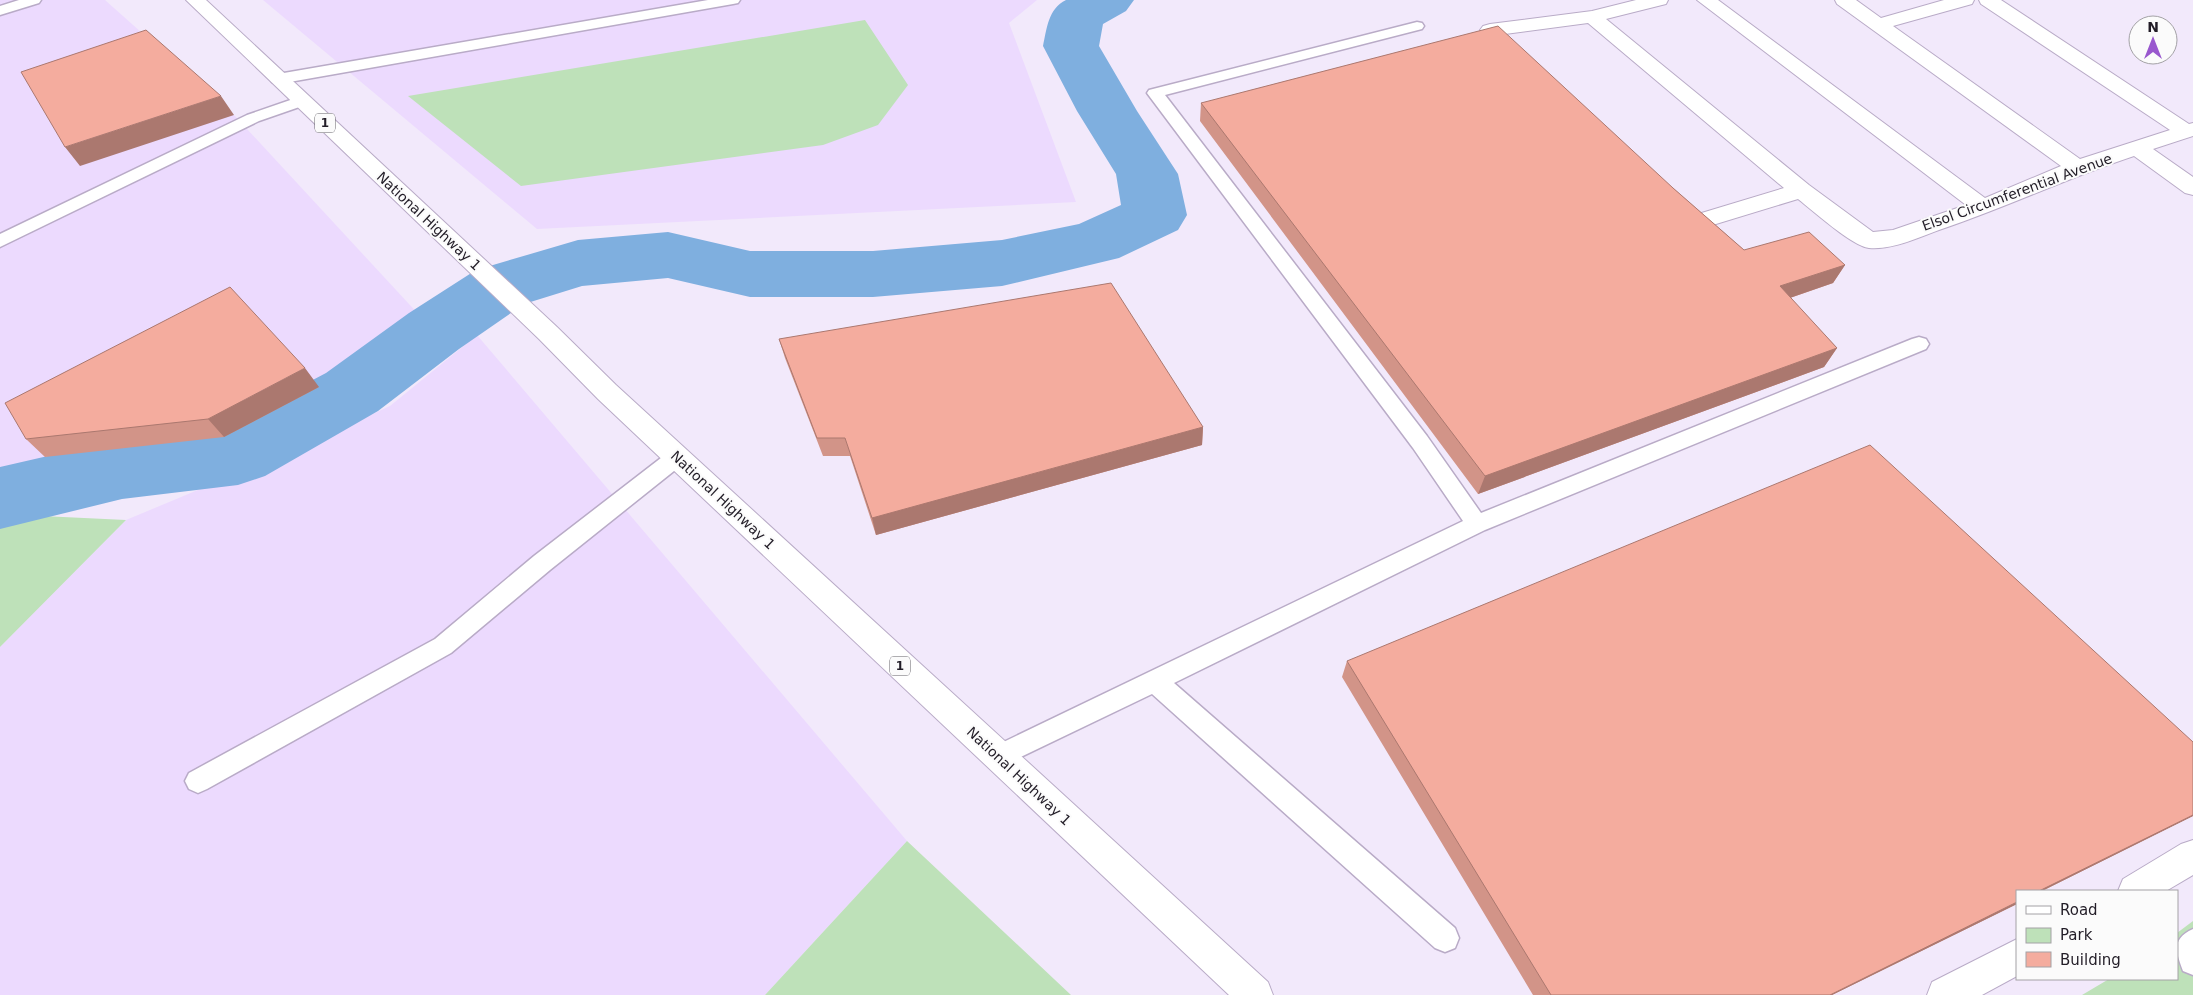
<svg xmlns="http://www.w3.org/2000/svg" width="2193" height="995" font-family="'DejaVu Sans',sans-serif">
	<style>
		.built { fill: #ecdafe }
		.green { fill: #bee1b9 }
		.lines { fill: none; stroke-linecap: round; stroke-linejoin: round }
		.river { fill: #7fafdf; fill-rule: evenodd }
		.lane-casing { stroke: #b9abc7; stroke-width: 3 }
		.street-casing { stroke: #b9abc7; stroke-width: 2 }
		.secondary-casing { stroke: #b9abc7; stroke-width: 2 }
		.highway-casing { stroke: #b9abc7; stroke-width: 2 }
		.lane { fill: #fff; fill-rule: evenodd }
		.street { fill: #fff; fill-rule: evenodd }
		.secondary { fill: #fff; fill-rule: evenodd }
		.highway { fill: #fff; fill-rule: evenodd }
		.wall { fill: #d29488 }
		.shaded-wall { fill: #ab786f }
		.building { fill: #f4ac9e; stroke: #ab786f }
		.labels { text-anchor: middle; stroke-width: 4; stroke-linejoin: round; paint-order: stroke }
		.shield { fill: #fbfbfb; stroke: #636067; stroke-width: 1 }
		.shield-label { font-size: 12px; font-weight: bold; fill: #221d27 }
		.street-label { font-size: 14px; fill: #221d27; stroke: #fbfbfb }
	</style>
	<rect width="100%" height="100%" fill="#f2e9fb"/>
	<!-- built -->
	<path class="built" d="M 0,0 L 105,0 L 234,115 L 434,331 L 352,392 L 238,455 L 122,469 L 0,498 Z
		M 263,0 L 1037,0 L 1009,23 L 1076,202 L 537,229 Z
		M 477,335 L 907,841 L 765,995 L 0,995 L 0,647 L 126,520 L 296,449 L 390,406 Z"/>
	<!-- green -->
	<path class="green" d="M 865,20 L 908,85 L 878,125 L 823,145 L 521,186 L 408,96 Z
		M 0,514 L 126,520 L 0,647 Z
		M 907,841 L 1071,995 L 765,995 Z
		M 2193,921 L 2193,995 L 2082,995 L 2109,979 L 2177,979 L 2177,933 Z"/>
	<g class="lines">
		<!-- river -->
		<path class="river" d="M 1066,0 L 1134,0 L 1126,11 L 1103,24 L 1099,46 L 1137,111 L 1178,174 L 1187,215 L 1178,230 L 1119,258 L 1002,286 L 873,297 L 750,297 L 668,278 L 582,286 L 524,304 L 459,349 L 378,411 L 265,476 L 238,485 L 122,499 L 0,529 L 0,467 L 122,439 L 224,427 L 326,373 L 409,313 L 476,270 L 578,240 L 668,232 L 750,251 L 873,251 L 1002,240 L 1079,224 L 1121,205 L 1116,174 L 1077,111 L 1043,46 C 1047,28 1048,9 1066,0 Z"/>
		<!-- lane casing -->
		<g class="lane-casing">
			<path id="lane" d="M 19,0 L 41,0 L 39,3 L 0,15 L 0,6 Z
				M 708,0 L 740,0 L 738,3 L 733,4 L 278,84 L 272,82 L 270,79 L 272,76 L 278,74 Z
				M 1417,22 L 1422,23 L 1424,26 L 1422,29 L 1165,95 L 1427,436 L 1481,513 L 1912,339 L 1919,337 L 1926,339 L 1929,344 L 1926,349 L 1485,530 L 1174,683 L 1455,928 L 1459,938 L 1455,948 L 1445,952 L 1435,948 L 1152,694 L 998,768 L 989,765 L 986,757 L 989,749 L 1463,521 L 1413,448 L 1147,93 L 1149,90 Z
				M 302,96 L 308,98 L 310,101 L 308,104 L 259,121 L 0,247 L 0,234 L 247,115 Z
				M 677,449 L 684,451 L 687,457 L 684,463 L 550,570 L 451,653 L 207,789 L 198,793 L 189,789 L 185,781 L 189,773 L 435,639 L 534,556 L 670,451 Z
				M 2193,929 L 2193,975 L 2183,971 C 2176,952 2171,939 2193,929 Z"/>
		</g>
		<!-- street casing -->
		<g class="street-casing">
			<path id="street" d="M 1636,0 L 1668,0 L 1666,4 L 1606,19 L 1809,185 L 1873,232 L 1893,230 L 1966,205 L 1697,0 L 1718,0 L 1985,198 L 2061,166 L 1837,4 L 1835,0 L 1856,0 L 1881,18 L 1944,0 L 1974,0 L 1972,4 L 1893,26 L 2080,159 L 2170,130 L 1981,4 L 1979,0 L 2001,0 L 2189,124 L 2193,123 L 2193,136 L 2153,149 L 2193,177 L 2193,195 L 2185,193 L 2134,156 C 2067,178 2005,208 1939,230 C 1917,238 1892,250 1869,248 C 1852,246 1812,210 1798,199 L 1693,231 L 1685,228 L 1682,223 L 1685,218 L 1784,188 L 1588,23 L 1490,36 L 1483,34 L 1480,30 L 1483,26 L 1490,24 L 1592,11 Z"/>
		</g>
		<!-- secondary casing -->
		<g class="secondary-casing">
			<path id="secondary" d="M 2193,840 L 2193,875 L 2166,891 L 2118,891 L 2123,879 L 2181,844 Z
				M 2017,939 L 2017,976 L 1982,995 L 1927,995 L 1932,982 Z"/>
		</g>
		<!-- highway casing -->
		<g class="highway-casing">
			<path id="highway" d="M 186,0 L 206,0 L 557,327 L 616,385 L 1268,982 L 1273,995 L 1229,995 L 598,399 L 539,339 Z"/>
		</g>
		<!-- lane -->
		<use href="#lane" class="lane"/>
		<!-- street -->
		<use href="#street" class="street"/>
		<!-- secondary -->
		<use href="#secondary" class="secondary"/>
		<!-- highway -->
		<use href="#highway" class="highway"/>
	</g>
	<!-- wall -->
	<path class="wall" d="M 1201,103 L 1673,188 L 1744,250 L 1845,265 L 1833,283 L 1790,298 L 1837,348 L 1824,367 L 1478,494 L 1200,121 Z
		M 779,339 L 1203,427 L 1202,445 L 876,535 L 850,456 L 823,456 L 785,358 Z
		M 319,387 L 224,437 L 45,457 L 26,439 Z
		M 1347,661 L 2193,742 L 2193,816 L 2042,891 L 2017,891 L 2017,904 L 1832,995 L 1533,995 L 1342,677 Z"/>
	<!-- shaded-wall -->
	<path class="shaded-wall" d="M 221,96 L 234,115 L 80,166 L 65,147 Z
		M 1845,265 L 1833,283 L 1769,305 L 1780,286 Z
		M 1837,348 L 1824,367 L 1478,494 L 1485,476 Z
		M 305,368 L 319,387 L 224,437 L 208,419 Z
		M 1203,427 L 1202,445 L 876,535 L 872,518 Z
		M 2193,815 L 2193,816 L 2042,891 L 2039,891 Z
		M 2017,902 L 2017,904 L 1832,995 L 1830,995 Z"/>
	<!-- building -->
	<path class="building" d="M 1498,26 L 1673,188 L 1744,250 L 1809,232 L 1845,265 L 1780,286 L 1837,348 L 1485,476 L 1201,103 Z
		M 146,30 L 221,96 L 65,147 L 21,72 Z
		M 1111,283 L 1203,427 L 872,518 L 845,438 L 817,438 L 779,339 Z
		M 230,287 L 305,368 L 208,419 L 26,439 L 5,403 Z
		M 1870,445 L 2193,742 L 2193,815 L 2039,891 L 2017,891 L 2017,902 L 1830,995 L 1551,995 L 1347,661 Z"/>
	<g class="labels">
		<!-- shield labels -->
		<g class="shield">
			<rect x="315" y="113.5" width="20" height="19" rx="4"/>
			<rect x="890" y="656.5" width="20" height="19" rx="4"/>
		</g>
		<g class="shield-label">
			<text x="325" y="127">1</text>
			<text x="900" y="670">1</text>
		</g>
		<!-- street labels -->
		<g class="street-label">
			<text transform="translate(2017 192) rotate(-20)" y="5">Elsol Circumferential Avenue</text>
			<text transform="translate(429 221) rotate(43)" y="5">National Highway 1</text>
			<text transform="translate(723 500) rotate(43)" y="5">National Highway 1</text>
			<text transform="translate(1019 776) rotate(43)" y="5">National Highway 1</text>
		</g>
	</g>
	<!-- legend -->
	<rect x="2016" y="890" width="162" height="90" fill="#fbfbfb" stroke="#a4a2a6"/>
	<rect x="2026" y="906" width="25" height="8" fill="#ffffff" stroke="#a4a2a6"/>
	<text x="2060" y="915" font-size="15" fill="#221d27">Road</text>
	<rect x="2026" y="928" width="25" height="15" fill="#bee1b9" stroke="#a4a2a6"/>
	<text x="2060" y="940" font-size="15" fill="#221d27">Park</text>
	<rect x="2026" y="952" width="25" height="15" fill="#f4ac9e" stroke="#a4a2a6"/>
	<text x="2060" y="965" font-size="15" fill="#221d27">Building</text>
	<!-- north arrow -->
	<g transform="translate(2153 40)"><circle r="24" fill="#fbfbfb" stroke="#a4a2a6"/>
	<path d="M0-4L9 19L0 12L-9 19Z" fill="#9958ce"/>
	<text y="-8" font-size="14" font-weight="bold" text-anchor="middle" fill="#221d27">N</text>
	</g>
</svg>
